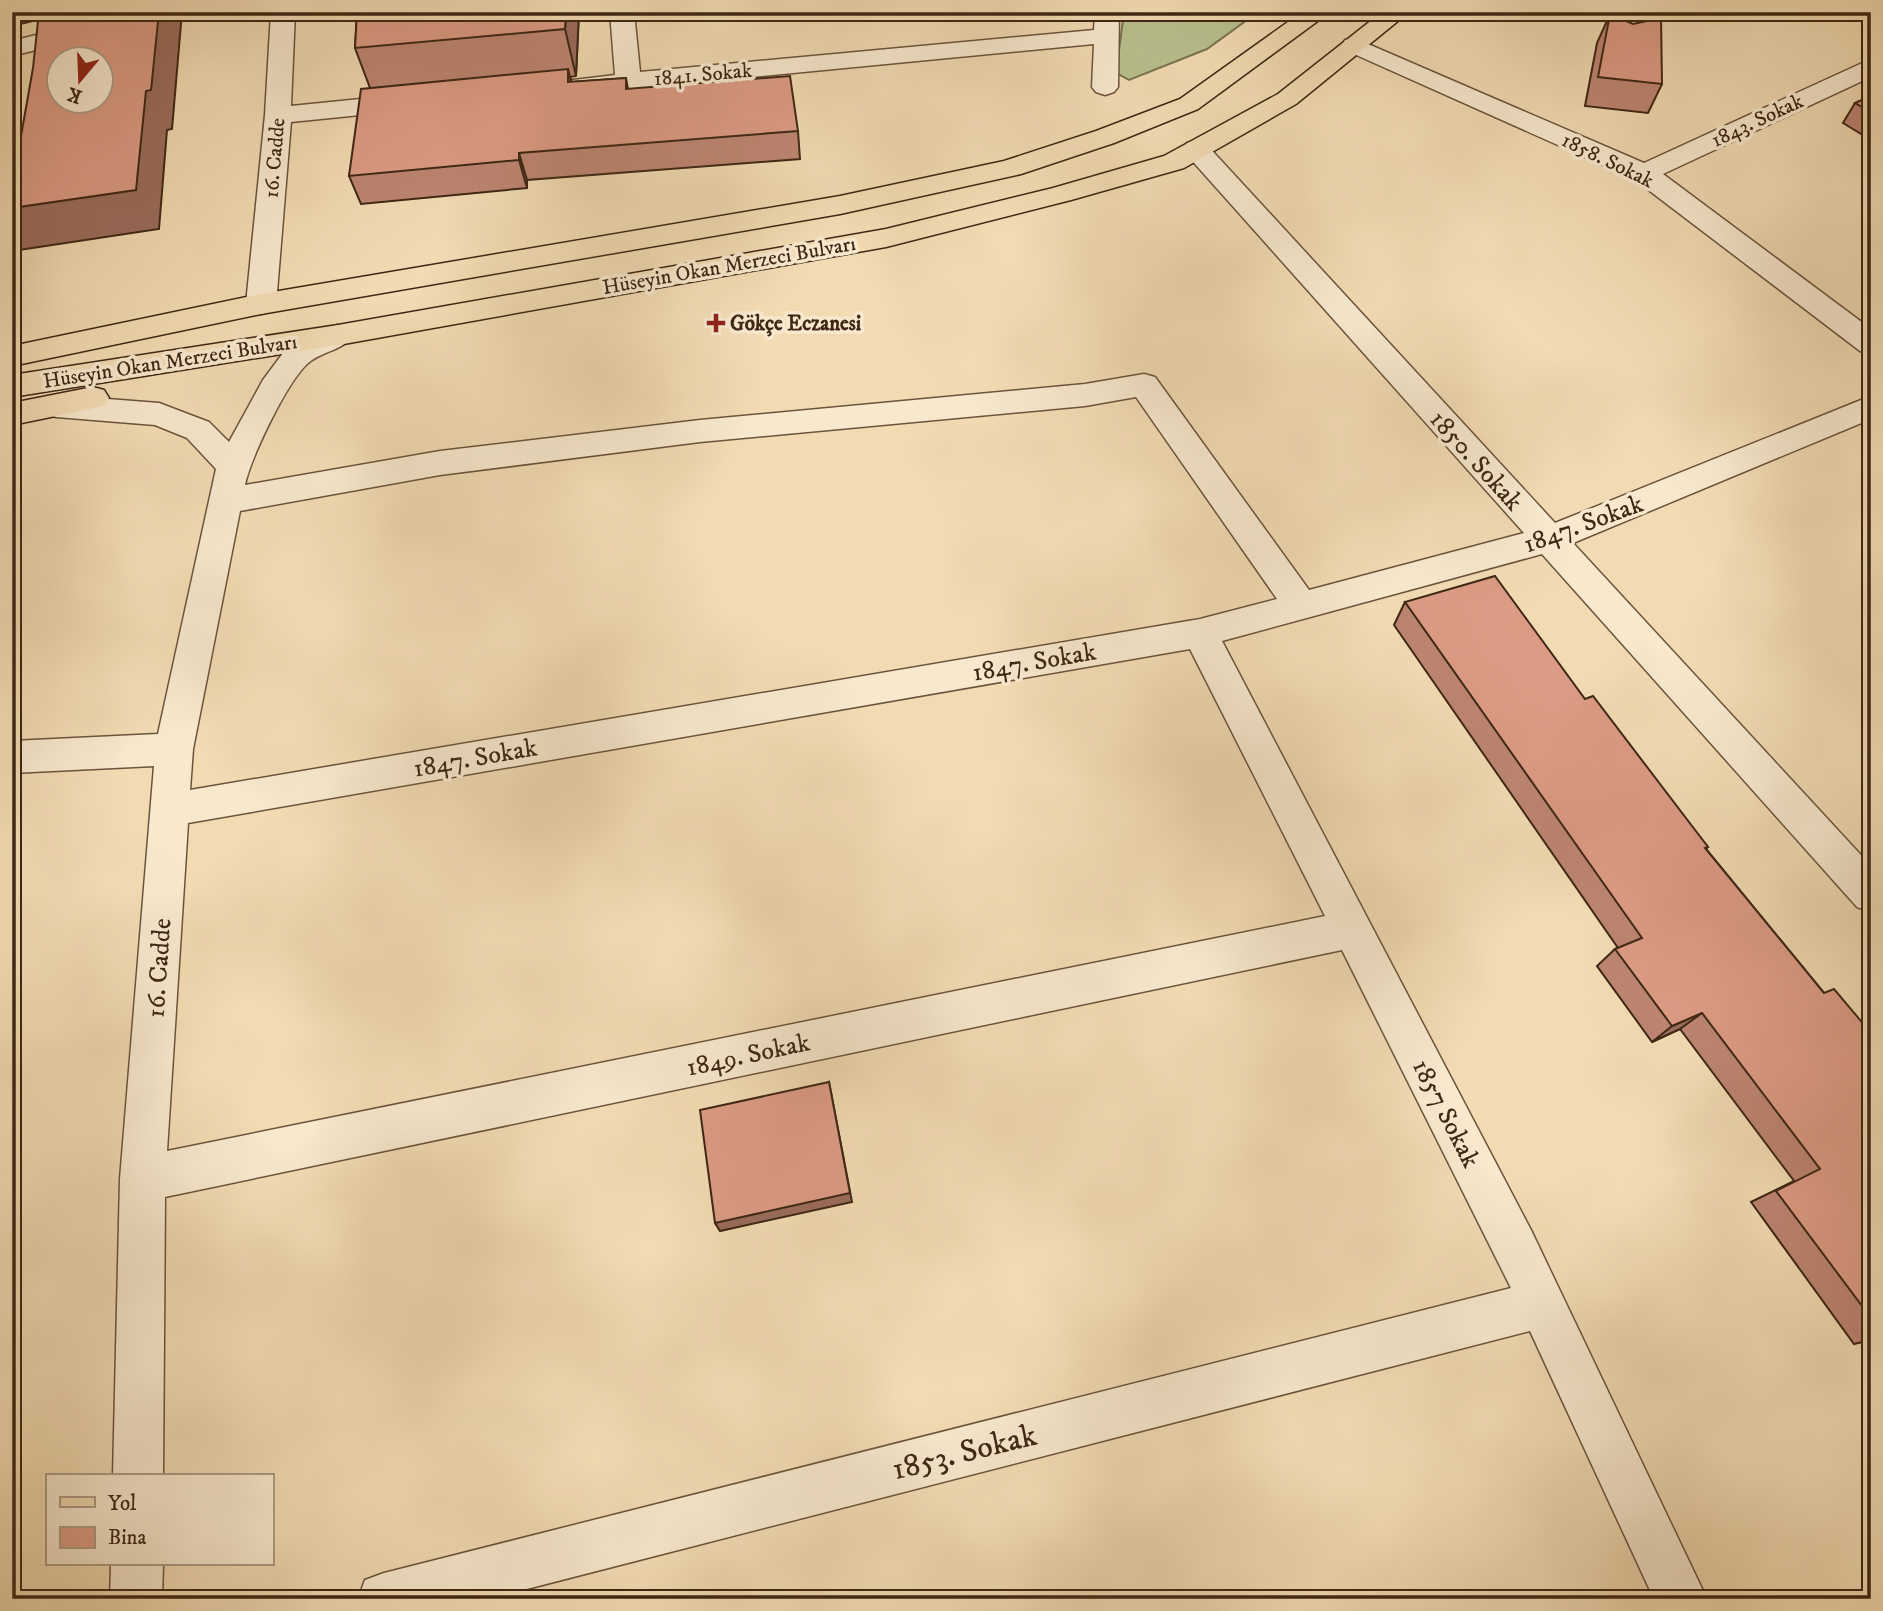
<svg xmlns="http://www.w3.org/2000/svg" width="1883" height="1611" font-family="'IM FELL DW Pica',serif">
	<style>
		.green { fill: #b8c18e; stroke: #7b7452; stroke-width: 2 }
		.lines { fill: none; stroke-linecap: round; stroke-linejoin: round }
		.minor-casing { stroke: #6b543c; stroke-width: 3 }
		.major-casing { stroke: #3e2715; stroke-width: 3 }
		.minor { fill: #f7e8ce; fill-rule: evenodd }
		.major { fill: #f2dbb3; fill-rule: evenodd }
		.wall { fill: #bd8572; stroke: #3e2715; stroke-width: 2 }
		.shaded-wall { fill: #9a6c5c; stroke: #3e2715; stroke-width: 2 }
		.building { fill: #dc9b84; stroke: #3e2715; stroke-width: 2; fill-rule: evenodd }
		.poi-dot { fill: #8f2418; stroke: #f7e8ce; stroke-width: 2.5 }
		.labels { text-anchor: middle; stroke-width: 7; stroke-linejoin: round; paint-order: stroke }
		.far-street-label { font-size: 21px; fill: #3e2715; stroke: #f7e8ce }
		.far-poi-label { font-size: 21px; font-weight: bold; fill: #3e2715; stroke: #f7e8ce; text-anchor: start }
		.street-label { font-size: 26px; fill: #3e2715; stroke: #f7e8ce }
		.near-street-label { font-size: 32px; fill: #3e2715; stroke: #f7e8ce }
	</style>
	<rect width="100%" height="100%" fill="#f2dbb3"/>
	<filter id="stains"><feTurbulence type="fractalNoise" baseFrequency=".00286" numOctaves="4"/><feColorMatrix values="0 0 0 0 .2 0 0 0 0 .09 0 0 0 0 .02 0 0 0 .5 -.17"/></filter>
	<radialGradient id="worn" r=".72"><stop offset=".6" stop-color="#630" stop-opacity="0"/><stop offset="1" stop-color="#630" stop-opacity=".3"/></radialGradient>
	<!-- green -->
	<path class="green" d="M 1124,12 L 1258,12 L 1207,49 L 1129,80 L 1116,73 Z"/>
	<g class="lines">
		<!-- minor casing -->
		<g class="minor-casing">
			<path id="minor" d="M 128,12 L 170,12 L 167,17 L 12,56 L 12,41 Z
				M 271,12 L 295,12 L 291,106 L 410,94 L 419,97 L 423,102 L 419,107 L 410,110 L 291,122 L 276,304 L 271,311 L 261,314 L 251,311 L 246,304 L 265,115 Z
				M 610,12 L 634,12 L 640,72 L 1094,30 L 1095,12 L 1119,12 L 1118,87 L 1114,92 L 1105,95 L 1096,92 L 1092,87 L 1094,44 L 574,94 L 565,91 L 561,86 L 565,81 L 615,75 Z
				M 1354,38 L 1644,163 L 1871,59 L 1871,77 L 1663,174 L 1871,329 L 1871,354 L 1860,351 L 1634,179 L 1345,50 L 1342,45 L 1345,40 Z
				M 1196,141 L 1205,143 L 1555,523 L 1871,396 L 1871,419 L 1573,543 L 1871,866 L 1871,912 L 1857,907 L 1542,554 L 1222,641 L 1531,1230 L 1707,1599 L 1654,1599 L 1530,1331 L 488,1599 L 358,1599 L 365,1580 L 384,1573 L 1511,1288 L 1342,950 L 165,1197 L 163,1476 L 113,1476 L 120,1179 L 154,766 L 12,773 L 12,741 L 158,734 L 216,469 L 187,438 L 155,425 L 56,417 L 45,414 L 40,406 L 45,398 L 56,395 L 159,403 L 209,422 L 229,442 L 263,380 L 286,349 L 327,328 L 338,325 L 349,328 L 353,335 C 343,351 321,351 307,364 C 286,384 251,457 245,485 L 440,451 L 700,420 L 1085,384 L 1144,374 L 1155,377 L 1309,590 L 1524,533 L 1187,155 L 1183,149 L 1187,143 ZM 1136,397 L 1277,599 L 1200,619 L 190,790 L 193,749 L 240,511 L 440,475 L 700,442 L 1085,406 ZM 1190,649 L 1325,916 L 167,1151 L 188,823 Z
				M 111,1564 L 163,1564 L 162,1599 L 110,1599 Z"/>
		</g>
		<!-- major casing -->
		<g class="major-casing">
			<path id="major" d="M 1302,12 L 1330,12 L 1198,109 L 1114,143 L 1021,174 L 840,214 L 261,314 L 12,366 L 12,346 L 261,294 L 840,196 L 1004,161 L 1096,131 L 1180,99 Z
				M 1382,12 L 1409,12 L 1296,104 L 1184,168 L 1071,200 L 886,247 L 338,345 L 12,397 L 12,375 L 338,325 L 886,229 L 1053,188 L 1164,156 L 1278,94 Z
				M 93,387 L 104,390 L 109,398 L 104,406 L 12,425 L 12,403 Z"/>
		</g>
		<!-- minor -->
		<use href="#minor" class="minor"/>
		<!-- major -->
		<use href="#major" class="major"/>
	</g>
	<!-- wall -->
	<path class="wall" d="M 357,12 L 579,12 L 576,76 L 570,77 L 572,82 L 626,78 L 628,89 L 798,131 L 800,159 L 527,180 L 527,188 L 361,204 L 349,176 L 370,88 L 355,48 Z
		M 1610,14 L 1662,84 L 1648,113 L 1585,106 L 1597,43 Z
		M 1871,96 L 1871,140 L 1843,123 L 1855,103 Z
		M 1405,602 L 1585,699 L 1708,847 L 1706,849 L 1824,993 L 1871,1033 L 1871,1340 L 1854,1344 L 1751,1202 L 1794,1181 L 1680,1029 L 1652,1042 L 1597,966 L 1615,949 L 1618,948 L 1394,625 Z"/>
	<!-- shaded-wall -->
	<path class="shaded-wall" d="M 12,12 L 116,12 L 58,15 L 12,26 Z
		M 159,12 L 182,12 L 172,129 L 167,130 L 159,229 L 12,251 L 12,208 L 146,91 Z
		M 566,12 L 579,12 L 576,76 L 565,29 Z
		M 568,69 L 575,97 L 568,82 Z
		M 519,153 L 527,180 L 527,188 L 519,160 Z
		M 1702,1013 L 1680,1029 L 1652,1042 L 1672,1026 Z
		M 829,1082 L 852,1202 L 720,1231 L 715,1223 Z"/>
	<!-- building -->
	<path class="building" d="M 39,12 L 159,12 L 151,90 L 146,91 L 136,190 L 12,208 L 12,137 L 21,136 L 33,68 ZM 60,60 L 102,60 L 102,102 L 60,102 Z
		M 357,12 L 566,12 L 565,29 L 355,48 Z
		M 1610,14 L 1633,24 L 1661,18 L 1662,84 L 1598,77 Z
		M 568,69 L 568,82 L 626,78 L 626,89 L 790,76 L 798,131 L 519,153 L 519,160 L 349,176 L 361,89 Z
		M 1871,96 L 1871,112 L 1855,103 Z
		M 1495,576 L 1585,699 L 1593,696 L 1708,847 L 1705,848 L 1824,993 L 1834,989 L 1871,1033 L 1871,1318 L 1776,1191 L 1820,1169 L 1702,1013 L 1672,1026 L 1615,949 L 1642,938 L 1405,602 Z
		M 829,1082 L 850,1193 L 715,1223 L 700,1110 Z"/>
	<!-- markers -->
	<path class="poi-dot" d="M712.5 312.5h7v7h7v7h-7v7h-7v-7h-7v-7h7z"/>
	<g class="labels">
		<!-- far-street labels -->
		<g class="far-street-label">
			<text transform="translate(703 74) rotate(-5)" y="7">1841. Sokak</text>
			<text transform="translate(1757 120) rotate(-25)" y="7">1843. Sokak</text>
			<text transform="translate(274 158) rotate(-85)" y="7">16. Cadde</text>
			<text transform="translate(1608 160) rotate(26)" y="7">1858. Sokak</text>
			<text transform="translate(729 265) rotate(-10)" y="7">Hüseyin Okan Merzeci Bulvarı</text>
			<text transform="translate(170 361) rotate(-9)" y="7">Hüseyin Okan Merzeci Bulvarı</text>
		</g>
		<!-- far-poi labels -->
		<g class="far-poi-label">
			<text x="730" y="330">Gökçe Eczanesi</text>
		</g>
		<!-- street labels -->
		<g class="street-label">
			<text transform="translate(1477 460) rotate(48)" y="9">1850. Sokak</text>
			<text transform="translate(1583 523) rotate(-20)" y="9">1847. Sokak</text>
			<text transform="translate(1034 661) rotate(-10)" y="9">1847. Sokak</text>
			<text transform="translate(475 757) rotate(-10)" y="9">1847. Sokak</text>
			<text transform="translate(158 968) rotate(-86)" y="9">16. Cadde</text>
			<text transform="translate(748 1054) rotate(-12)" y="9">1849. Sokak</text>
			<text transform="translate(1447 1113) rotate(63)" y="9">1857 Sokak</text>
		</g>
		<!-- near-street labels -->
		<g class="near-street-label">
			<text transform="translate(964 1451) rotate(-14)" y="11">1853. Sokak</text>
		</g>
	</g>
	<!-- margin -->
	<rect width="1883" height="1611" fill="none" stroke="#f2dbb3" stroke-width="42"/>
	<rect x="14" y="14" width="1855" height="1583" fill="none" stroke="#3e2715" stroke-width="3.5"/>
	<rect x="21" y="21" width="1841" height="1569" fill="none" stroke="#3e2715" stroke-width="2"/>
	<!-- legend -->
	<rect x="46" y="1474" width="228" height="91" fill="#f7e8ce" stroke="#ad9b84" stroke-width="2"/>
	<rect x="60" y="1497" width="35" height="10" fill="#f2dbb3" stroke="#ad9b84" stroke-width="2"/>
	<text x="108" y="1510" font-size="21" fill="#3e2715">Yol</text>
	<rect x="60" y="1527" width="35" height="21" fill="#dc9b84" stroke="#ad9b84" stroke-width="2"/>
	<text x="108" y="1544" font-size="21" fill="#3e2715">Bina</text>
	<!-- north arrow -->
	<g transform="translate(80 80) rotate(199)"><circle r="33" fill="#f7e8ce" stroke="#ad9b84" stroke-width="2"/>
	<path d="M0-5L12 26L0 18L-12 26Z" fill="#8f2418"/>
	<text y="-10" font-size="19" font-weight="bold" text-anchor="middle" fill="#3e2715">K</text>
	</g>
	<rect width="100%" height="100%" filter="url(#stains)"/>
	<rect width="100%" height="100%" fill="url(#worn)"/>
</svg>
